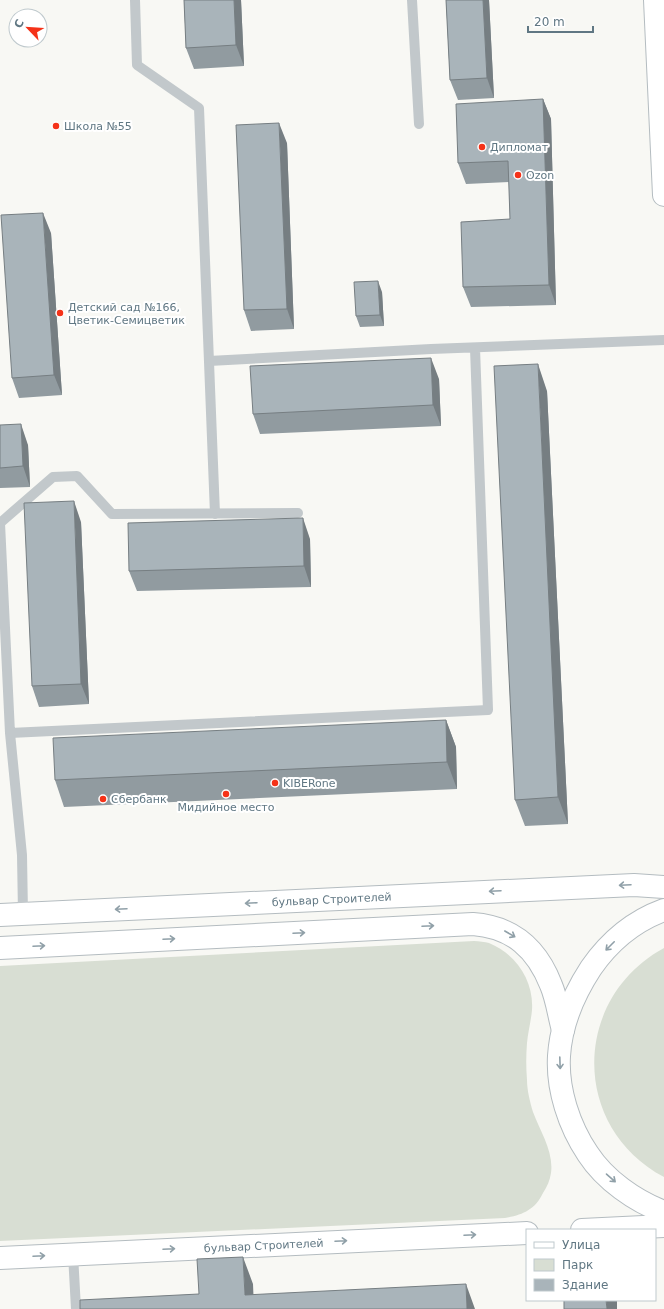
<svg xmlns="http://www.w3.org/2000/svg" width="664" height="1309" font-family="'DejaVu Sans',sans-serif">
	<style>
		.green { fill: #d8ded3 }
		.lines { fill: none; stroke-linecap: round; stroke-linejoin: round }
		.secondary-casing { stroke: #b4bcc0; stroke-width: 24 }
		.lane { stroke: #c2c8cb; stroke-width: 10 }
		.secondary { stroke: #fff; stroke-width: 22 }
		.wall { fill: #919ba0 }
		.shaded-wall { fill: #767e82 }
		.building { fill: #a9b4ba; stroke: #767e82 }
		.oneway { stroke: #90a0a8 }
		.poi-dot { fill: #f53218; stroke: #fff; stroke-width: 1.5 }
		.labels { text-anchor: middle; stroke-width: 4; stroke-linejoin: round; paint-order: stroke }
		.poi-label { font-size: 11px; fill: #607783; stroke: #fff; text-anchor: start }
		.street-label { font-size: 11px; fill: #607783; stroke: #fff }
	</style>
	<rect width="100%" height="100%" fill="#f8f8f4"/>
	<!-- green -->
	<path class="green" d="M 474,941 C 479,941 485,942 489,943 C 516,954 534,981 532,1010 C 531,1021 528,1032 527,1043 C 526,1055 526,1068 527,1080 C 527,1090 530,1102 533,1112 C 540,1131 554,1152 551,1173 C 550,1180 547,1187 543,1193 C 535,1210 522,1215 505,1218 L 0,1241 L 0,966 Z
		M 664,948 L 664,1177 C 570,1127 572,998 664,948 Z"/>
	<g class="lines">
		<!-- secondary casing -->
		<g class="secondary-casing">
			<g id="secondary">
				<path d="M 655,0 L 664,195"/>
				<path d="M 664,910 C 634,921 609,942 591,968 C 574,994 561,1024 559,1056 C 557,1089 569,1126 588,1154 C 605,1180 635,1201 664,1212"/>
				<path id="s1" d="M 0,915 L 634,885 L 664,887"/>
				<path d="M 0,948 L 473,924 C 513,927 537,949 551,985 C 557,999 559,1016 563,1030"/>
				<path d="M 582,1230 L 664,1226"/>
				<path id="s2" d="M 0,1258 L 527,1233"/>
			</g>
		</g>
		<!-- lane -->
		<path class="lane" d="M 135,0 L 137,65 L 199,108 L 215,514
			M 412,0 L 419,124
			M 209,361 L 431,349 L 664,340
			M 10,733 L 488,710 L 475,348
			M 23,914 L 22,855 L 10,733 L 0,523 L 53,477 L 77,476 L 112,514 L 298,513
			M 73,1254 L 76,1309"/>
		<!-- secondary -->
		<use href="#secondary" class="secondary"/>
	</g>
	<!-- wall -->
	<path class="wall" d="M 184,0 L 241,0 L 244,66 L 194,69 L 186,48 Z
		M 446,0 L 489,0 L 494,98 L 458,100 L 450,80 Z
		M 543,99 L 551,119 L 556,305 L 471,307 L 463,287 L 510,219 L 509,182 L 466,184 L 458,163 Z
		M 287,143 L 294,329 L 251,331 L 244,310 Z
		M 51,233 L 62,395 L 19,398 L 12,378 Z
		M 382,292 L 384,326 L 360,327 L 356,316 Z
		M 439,379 L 441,426 L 260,434 L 253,414 Z
		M 547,391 L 568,824 L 525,826 L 515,800 Z
		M 0,425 L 28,445 L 30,487 L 0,488 Z
		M 81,522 L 89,704 L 39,707 L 32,686 Z
		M 310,539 L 311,587 L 137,591 L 129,571 Z
		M 446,720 L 456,747 L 457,789 L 64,807 L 55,780 Z"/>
	<!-- shaded-wall -->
	<path class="shaded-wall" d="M 234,0 L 241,0 L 244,66 L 236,45 Z
		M 483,0 L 489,0 L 494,98 L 487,78 Z
		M 543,99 L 551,119 L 556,305 L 549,285 Z
		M 279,123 L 287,143 L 294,329 L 287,309 Z
		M 43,213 L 51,233 L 62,395 L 54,375 Z
		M 378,281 L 382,292 L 384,326 L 380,315 Z
		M 431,358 L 439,379 L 441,426 L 433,405 Z
		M 538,364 L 547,391 L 568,824 L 558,797 Z
		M 21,424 L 28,445 L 30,487 L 23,466 Z
		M 74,501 L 81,522 L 89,704 L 81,684 Z
		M 303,518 L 310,539 L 311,587 L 304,566 Z
		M 446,720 L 456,747 L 457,789 L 447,762 Z
		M 243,1257 L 253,1284 L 254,1309 L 245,1295 Z
		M 466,1284 L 475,1309 L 467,1309 Z
		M 606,1300 L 617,1300 L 617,1309 L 607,1309 Z"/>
	<!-- building -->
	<path class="building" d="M 184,0 L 234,0 L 236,45 L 186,48 Z
		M 446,0 L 483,0 L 487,78 L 450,80 Z
		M 543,99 L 549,285 L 463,287 L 461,222 L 510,219 L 508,161 L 458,163 L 456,104 Z
		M 279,123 L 287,309 L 244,310 L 236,125 Z
		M 43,213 L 54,375 L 12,378 L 1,215 Z
		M 378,281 L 380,315 L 356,316 L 354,282 Z
		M 431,358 L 433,405 L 253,414 L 250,366 Z
		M 538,364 L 558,797 L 515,800 L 494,366 Z
		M 21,424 L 23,466 L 0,468 L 0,425 Z
		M 74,501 L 81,684 L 32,686 L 24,503 Z
		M 303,518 L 304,566 L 129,571 L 128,523 Z
		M 446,720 L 447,762 L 55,780 L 53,738 Z
		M 243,1257 L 245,1295 L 466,1284 L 467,1309 L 80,1309 L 80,1300 L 199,1294 L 197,1259 Z
		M 564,1300 L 606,1300 L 607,1309 L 564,1309 Z"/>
	<!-- one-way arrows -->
	<defs><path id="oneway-shaft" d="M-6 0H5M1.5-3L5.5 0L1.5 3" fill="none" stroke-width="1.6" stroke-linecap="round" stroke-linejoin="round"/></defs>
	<g class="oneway">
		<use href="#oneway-shaft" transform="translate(625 885) rotate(177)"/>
		<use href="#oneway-shaft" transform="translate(495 891) rotate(177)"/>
		<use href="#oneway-shaft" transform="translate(251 903) rotate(177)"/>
		<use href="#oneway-shaft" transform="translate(121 909) rotate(177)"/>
		<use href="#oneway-shaft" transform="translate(428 926) rotate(-3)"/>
		<use href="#oneway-shaft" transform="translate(299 933) rotate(-3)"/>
		<use href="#oneway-shaft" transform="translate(510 934) rotate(30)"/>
		<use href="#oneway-shaft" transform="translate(169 939) rotate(-3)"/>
		<use href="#oneway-shaft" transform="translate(39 946) rotate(-3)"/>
		<use href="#oneway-shaft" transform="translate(610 946) rotate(135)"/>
		<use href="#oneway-shaft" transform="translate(560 1063) rotate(88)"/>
		<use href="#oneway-shaft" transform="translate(611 1178) rotate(41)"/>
		<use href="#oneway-shaft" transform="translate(470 1235) rotate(-3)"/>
		<use href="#oneway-shaft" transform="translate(341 1241) rotate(-3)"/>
		<use href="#oneway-shaft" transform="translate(169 1249) rotate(-3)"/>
		<use href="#oneway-shaft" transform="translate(39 1256) rotate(-3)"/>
	</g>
	<!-- markers -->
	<g class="poi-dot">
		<circle cx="56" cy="126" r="4"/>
		<circle cx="482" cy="147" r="4"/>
		<circle cx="518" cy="175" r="4"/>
		<circle cx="60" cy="313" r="4"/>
		<circle cx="275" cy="783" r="4"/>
		<circle cx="226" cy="794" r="4"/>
		<circle cx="103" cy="799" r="4"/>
	</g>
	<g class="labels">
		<!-- poi labels -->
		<g class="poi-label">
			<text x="64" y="130">Школа №55</text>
			<text x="490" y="151">Дипломат</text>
			<text x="526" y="179">Ozon</text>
			<text x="68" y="311">Детский сад №166,<tspan x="68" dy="13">Цветик-Семицветик</tspan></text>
			<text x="283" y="787">KIBERone</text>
			<text x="111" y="803">Сбербанк</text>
			<text x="226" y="811" text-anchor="middle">Мидийное место</text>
		</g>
		<!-- street labels -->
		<g class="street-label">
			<text dy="4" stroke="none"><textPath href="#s1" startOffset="332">бульвар Строителей</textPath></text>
			<text dy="4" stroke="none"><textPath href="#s2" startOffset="264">бульвар Строителей</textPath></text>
		</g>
	</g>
	<!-- legend -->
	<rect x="526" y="1229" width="130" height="72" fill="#ffffff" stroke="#bfc9cd"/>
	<rect x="534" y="1242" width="20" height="6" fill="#ffffff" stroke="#bfc9cd"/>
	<text x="562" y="1249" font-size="12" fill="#607783">Улица</text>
	<rect x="534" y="1259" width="20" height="12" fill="#d8ded3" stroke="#bfc9cd"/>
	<text x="562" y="1269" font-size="12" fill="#607783">Парк</text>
	<rect x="534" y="1279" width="20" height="12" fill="#a9b4ba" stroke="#bfc9cd"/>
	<text x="562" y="1289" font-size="12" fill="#607783">Здание</text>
	<!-- north arrow -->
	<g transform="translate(28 28) rotate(295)"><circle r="19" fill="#ffffff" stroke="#bfc9cd"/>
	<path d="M0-3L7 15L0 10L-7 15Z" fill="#f53218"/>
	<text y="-6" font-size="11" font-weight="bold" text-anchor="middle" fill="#607783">С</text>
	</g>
	<!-- scale -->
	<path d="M528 26v6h65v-6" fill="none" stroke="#607783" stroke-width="2"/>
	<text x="534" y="26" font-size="12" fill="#607783" stroke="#ffffff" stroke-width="3" paint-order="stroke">20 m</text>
</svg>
